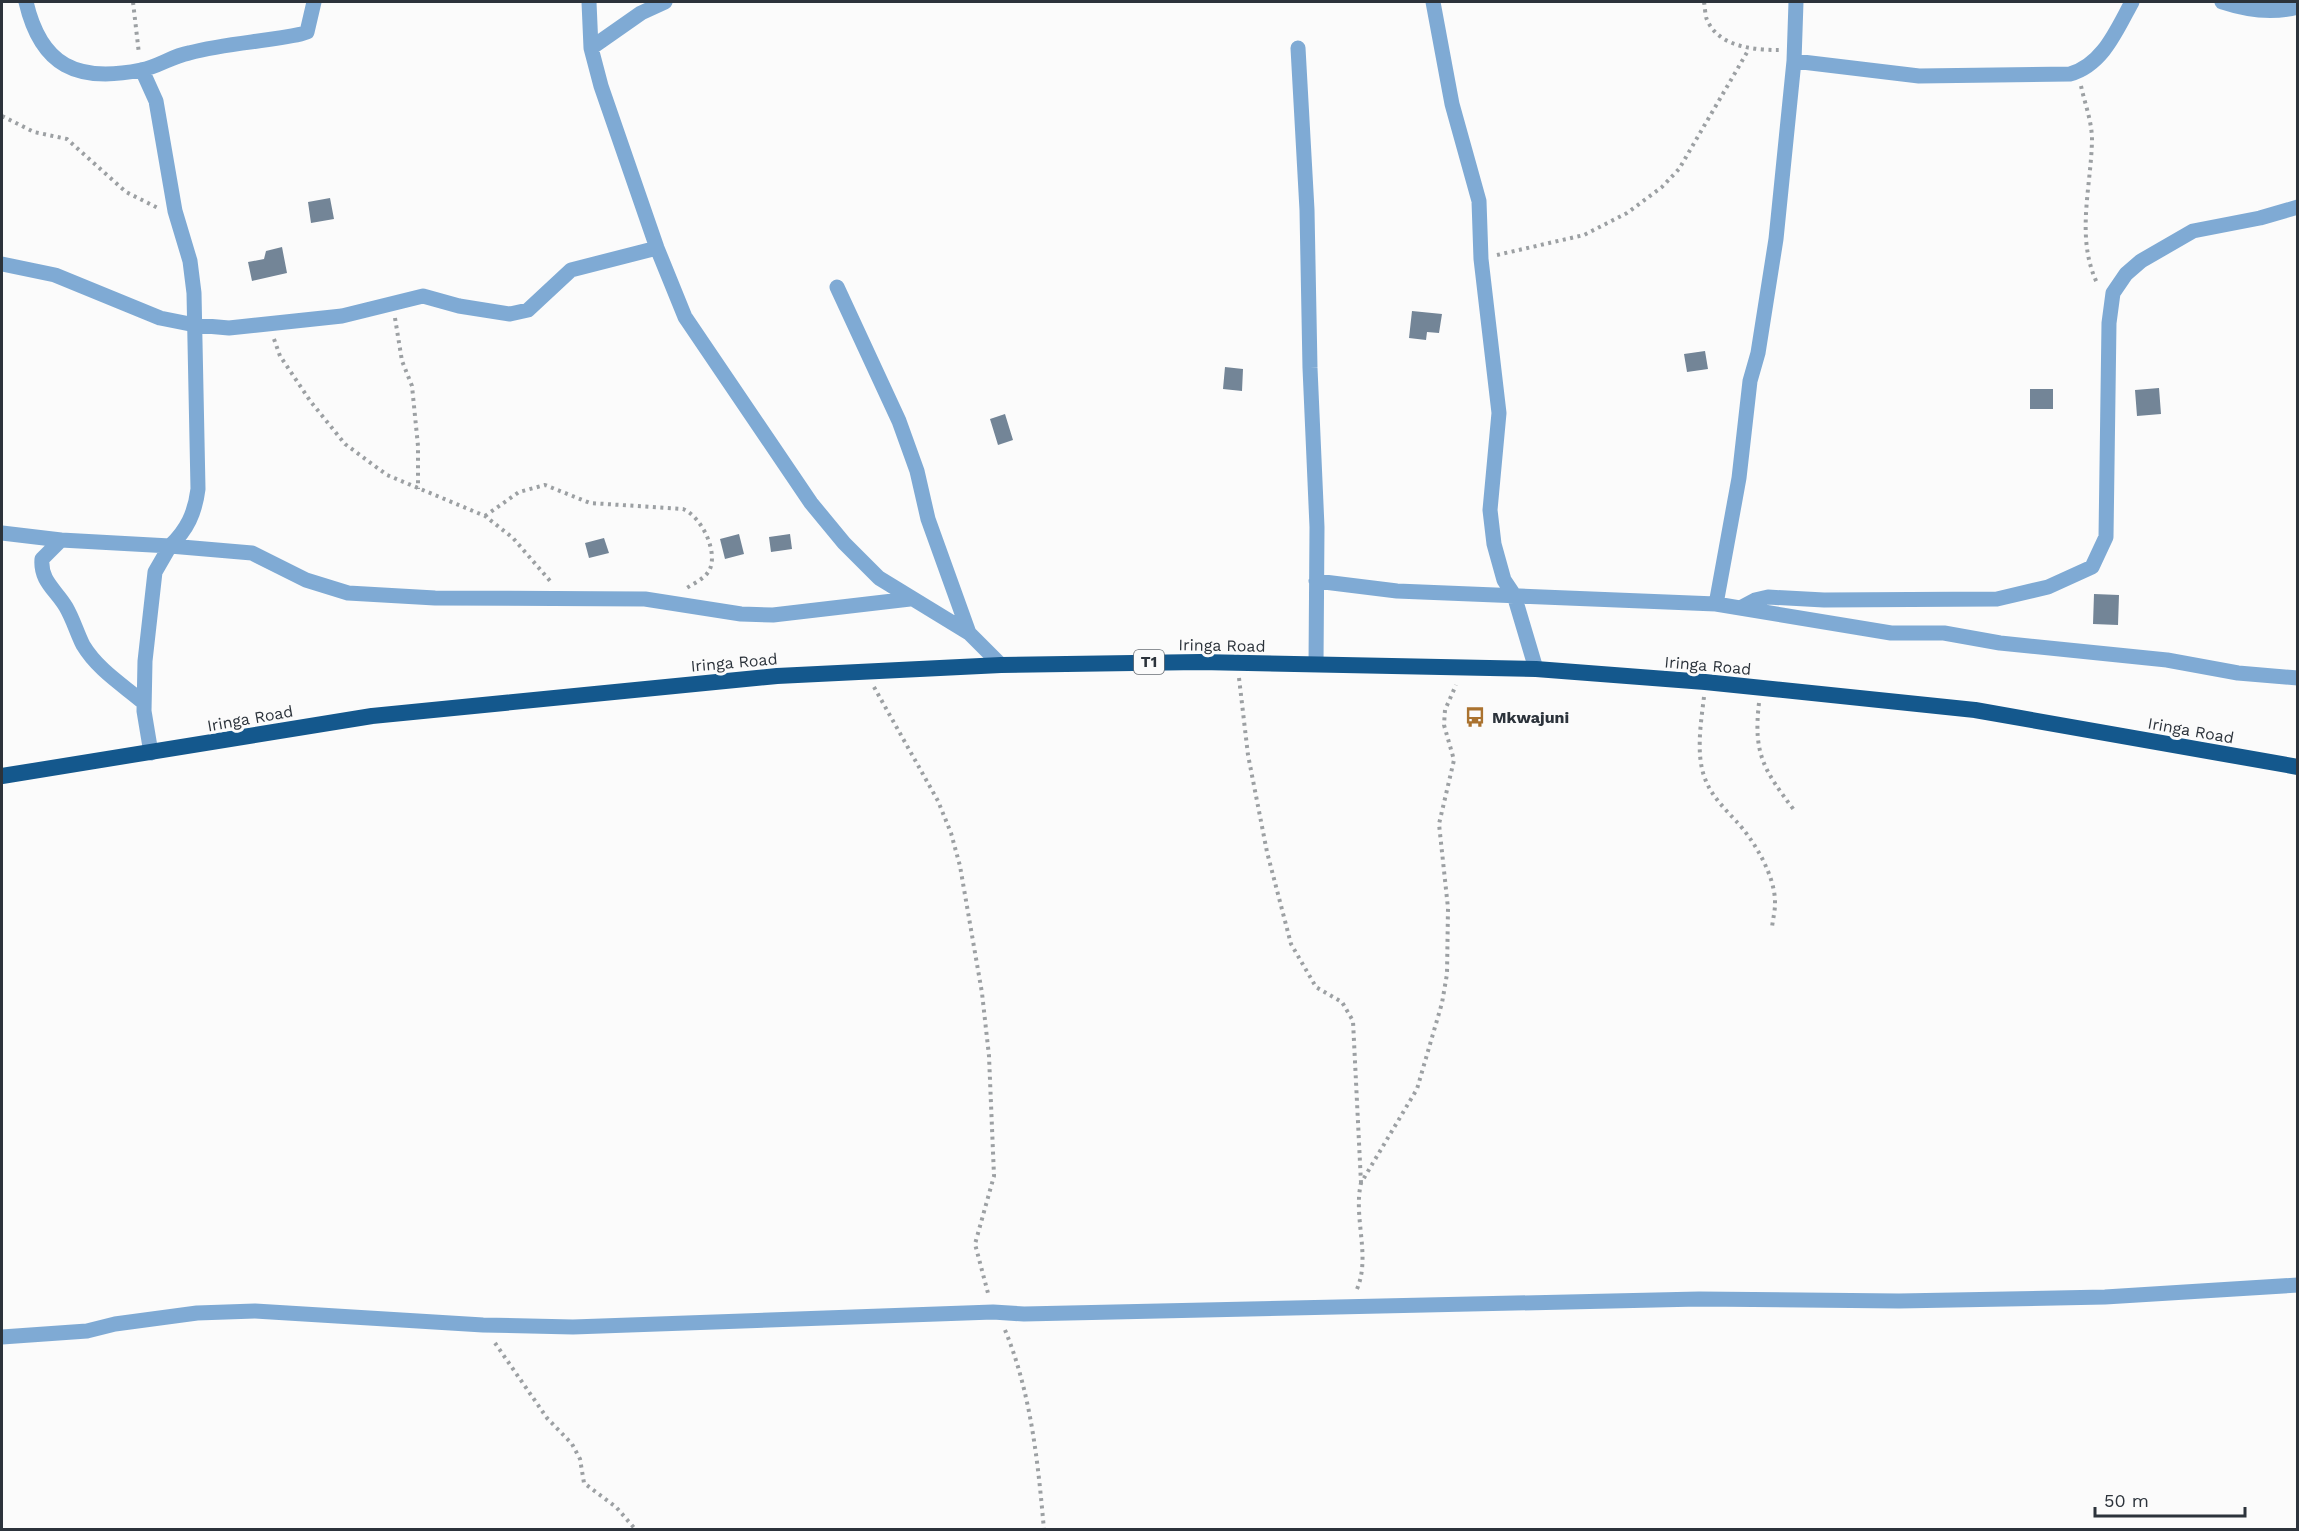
<svg xmlns="http://www.w3.org/2000/svg" width="2299" height="1531" font-family="'Work Sans',sans-serif">
	<style>
		.building { fill: #738597 }
		.lines { fill: none; stroke-linecap: round; stroke-linejoin: round }
		.path { stroke: #9ca0a3; stroke-width: 4; stroke-dasharray: 3 4.5; stroke-linecap: butt }
		.minor { stroke: #7faad4; stroke-width: 15 }
		.trunk { stroke: #14588d; stroke-width: 16 }
		.labels { text-anchor: middle; stroke-width: 6; stroke-linejoin: round; paint-order: stroke }
		.shield { fill: #fbfbfb; stroke: #6a6f75; stroke-width: 1.5 }
		.shield-label { font-size: 15px; font-weight: bold; fill: #2c333b }
		.street-label { font-size: 16px; fill: #2c333b; stroke: #fbfbfb }
		.poi-label { font-size: 16px; font-weight: bold; fill: #2c333b; stroke: #fbfbfb; text-anchor: start }
	</style>
	<rect width="100%" height="100%" fill="#fbfbfb"/>
	<!-- building -->
	<path class="building" d="M 330,198 L 334,219 L 311,223 L 308,202 Z
		M 282,247 L 287,273 L 252,281 L 248,262 L 264,259 L 266,251 Z
		M 1412,311 L 1442,314 L 1439,333 L 1427,332 L 1426,340 L 1409,338 Z
		M 1705,351 L 1708,369 L 1687,372 L 1684,354 Z
		M 1225,367 L 1243,369 L 1242,391 L 1223,389 Z
		M 2159,388 L 2161,414 L 2137,416 L 2135,390 Z
		M 2030,389 L 2053,389 L 2053,409 L 2030,409 Z
		M 1005,414 L 1013,440 L 998,445 L 990,419 Z
		M 739,534 L 744,554 L 725,559 L 720,539 Z
		M 790,534 L 792,549 L 771,552 L 769,537 Z
		M 604,538 L 609,553 L 589,558 L 585,543 Z
		M 2094,594 L 2119,595 L 2118,625 L 2093,624 Z"/>
	<g class="lines">
		<!-- path -->
		<path class="path" d="M 133,2 L 139,54
			M 1704,2 C 1705,7 1705,15 1707,20 C 1719,47 1754,50 1779,50
			M 2081,86 C 2085,104 2092,122 2092,140 C 2091,189 2075,239 2098,285
			M 2,116 L 34,132 L 67,139 L 126,192 L 158,208
			M 1497,255 L 1584,235 L 1627,213 L 1662,187 L 1679,169 L 1749,49
			M 395,318 L 402,361 L 412,386 L 418,446 L 418,489
			M 274,339 L 280,356 L 311,402 L 345,444 L 387,475 L 485,516 L 513,538 L 551,582
			M 485,516 L 519,492 L 545,485 L 590,503 L 683,509 C 702,517 719,553 709,571 C 704,579 693,584 685,589
			M 1239,678 L 1248,755 L 1267,852 L 1291,944 L 1316,987 L 1342,1002 L 1353,1021 L 1361,1183
			M 874,687 L 938,801 L 951,833 L 960,866 L 982,993 L 989,1056 L 994,1176 L 975,1244 L 989,1297
			M 1704,697 C 1701,722 1696,752 1704,776 C 1710,794 1723,807 1736,821 C 1754,840 1776,877 1775,904 C 1775,911 1773,919 1772,927
			M 1759,703 C 1753,754 1764,770 1794,810
			M 1357,1289 C 1371,1256 1353,1218 1361,1183 L 1417,1089 L 1442,1003 L 1447,974 L 1448,908 L 1439,824 L 1454,760 L 1444,725 L 1445,710 L 1456,685
			M 1005,1330 C 1031,1393 1038,1462 1044,1530
			M 495,1343 L 547,1418 L 572,1444 L 580,1459 L 584,1483 L 616,1507 L 636,1530"/>
		<!-- minor -->
		<path class="minor" d="M 26,2 C 41,66 77,83 141,70 C 158,67 172,56 189,53 C 226,43 264,42 301,34 L 307,32 L 314,2
			M 589,2 L 591,48 L 601,86 L 657,248 L 685,317 L 811,503 L 844,543 L 879,578 L 969,633 L 1001,665
			M 1433,2 L 1452,104 L 1479,201 L 1481,259 L 1499,413 L 1490,510 L 1494,544 L 1504,580 L 1514,595 L 1536,669
			M 2222,2 C 2246,10 2272,14 2298,7
			M 591,48 L 641,13 L 665,2
			M 1298,48 L 1307,210 L 1310,368 L 1317,527 L 1316,664
			M 1794,61 L 1919,76 L 2070,74 C 2103,65 2117,29 2132,2
			M 142,70 L 156,101 L 175,211 L 190,261 L 194,293 L 198,489 C 195,513 187,530 170,546 L 61,540 L 42,559 C 40,581 56,590 66,607 C 73,619 77,633 83,645 C 98,670 123,685 144,703
			M 2,264 L 55,275 L 160,318 L 195,325 L 229,328 L 342,316 L 423,296 L 459,306 L 510,314 L 528,310 L 571,270 L 657,248
			M 837,287 L 899,421 L 917,471 L 928,519 L 969,633
			M 2,533 L 61,540
			M 1316,581 L 1397,591 L 1716,604 L 1891,633 L 1944,633 L 2000,643 L 2167,660 L 2238,673 L 2298,678
			M 1716,604 L 1739,478 L 1750,381 L 1758,353 L 1776,239 L 1794,61 L 1796,2
			M 1740,608 L 1755,600 L 1768,597 L 1824,600 L 1997,599 L 2048,587 L 2092,567 L 2106,537 L 2109,323 L 2113,293 L 2126,274 L 2141,261 L 2193,231 L 2260,218 L 2298,207
			M 151,753 L 144,711 L 145,661 L 155,572 L 170,546 L 252,553 L 306,580 L 348,593 L 435,598 L 645,599 L 741,614 L 773,615 L 910,599
			M 2,1337 L 87,1331 L 115,1324 L 197,1313 L 255,1311 L 483,1325 L 573,1327 L 993,1312 L 1024,1314 L 1699,1299 L 1899,1301 L 2105,1297 L 2298,1285"/>
		<!-- trunk -->
		<path class="trunk" d="M 2,776 L 372,716 L 777,676 L 1001,665 L 1200,662 L 1536,669 L 1705,682 L 1975,710 L 2298,767"/>
	</g>
	<!-- icons -->
	<defs>
		<g id="bus-bare" transform="scale(1.62)"><path d="M-5-6H5V4H4V6H2V4H-2V6H-4V4H-5ZM-3.5-4V0h7V-4ZM-3.5 1.2v1.5H-2V1.2ZM2 1.2v1.5H3.5V1.2Z" fill="#aa722f" stroke="#fbfbfb" stroke-width="2.5" paint-order="stroke"/></g>
	</defs>
	<g fill-rule="evenodd">
		<use href="#bus-bare" x="1475" y="717"/>
	</g>
	<g class="labels">
		<!-- shield labels -->
		<rect class="shield" x="1134" y="650" width="30" height="24" rx="4.5"/>
		<g class="shield-label">
			<text x="1149" y="667">T1</text>
		</g>
		<!-- street labels -->
		<g class="street-label">
			<text transform="translate(1222 645) rotate(1)" y="6">Iringa Road</text>
			<text transform="translate(734 662) rotate(-5)" y="6">Iringa Road</text>
			<text transform="translate(1708 665) rotate(5)" y="6">Iringa Road</text>
			<text transform="translate(250 718) rotate(-10)" y="6">Iringa Road</text>
			<text transform="translate(2191 730) rotate(10)" y="6">Iringa Road</text>
		</g>
		<!-- poi labels -->
		<g class="poi-label">
			<text x="1492" y="723">Mkwajuni</text>
		</g>
	</g>
	<!-- border -->
	<rect width="2299" height="1531" fill="none" stroke="#2c333b" stroke-width="6"/>
	<!-- scale -->
	<path d="M2095 1507v9h150v-9" fill="none" stroke="#2c333b" stroke-width="3"/>
	<text x="2104" y="1507" font-size="18" fill="#2c333b" stroke="#fbfbfb" stroke-width="4.5" paint-order="stroke">50 m</text>
</svg>
